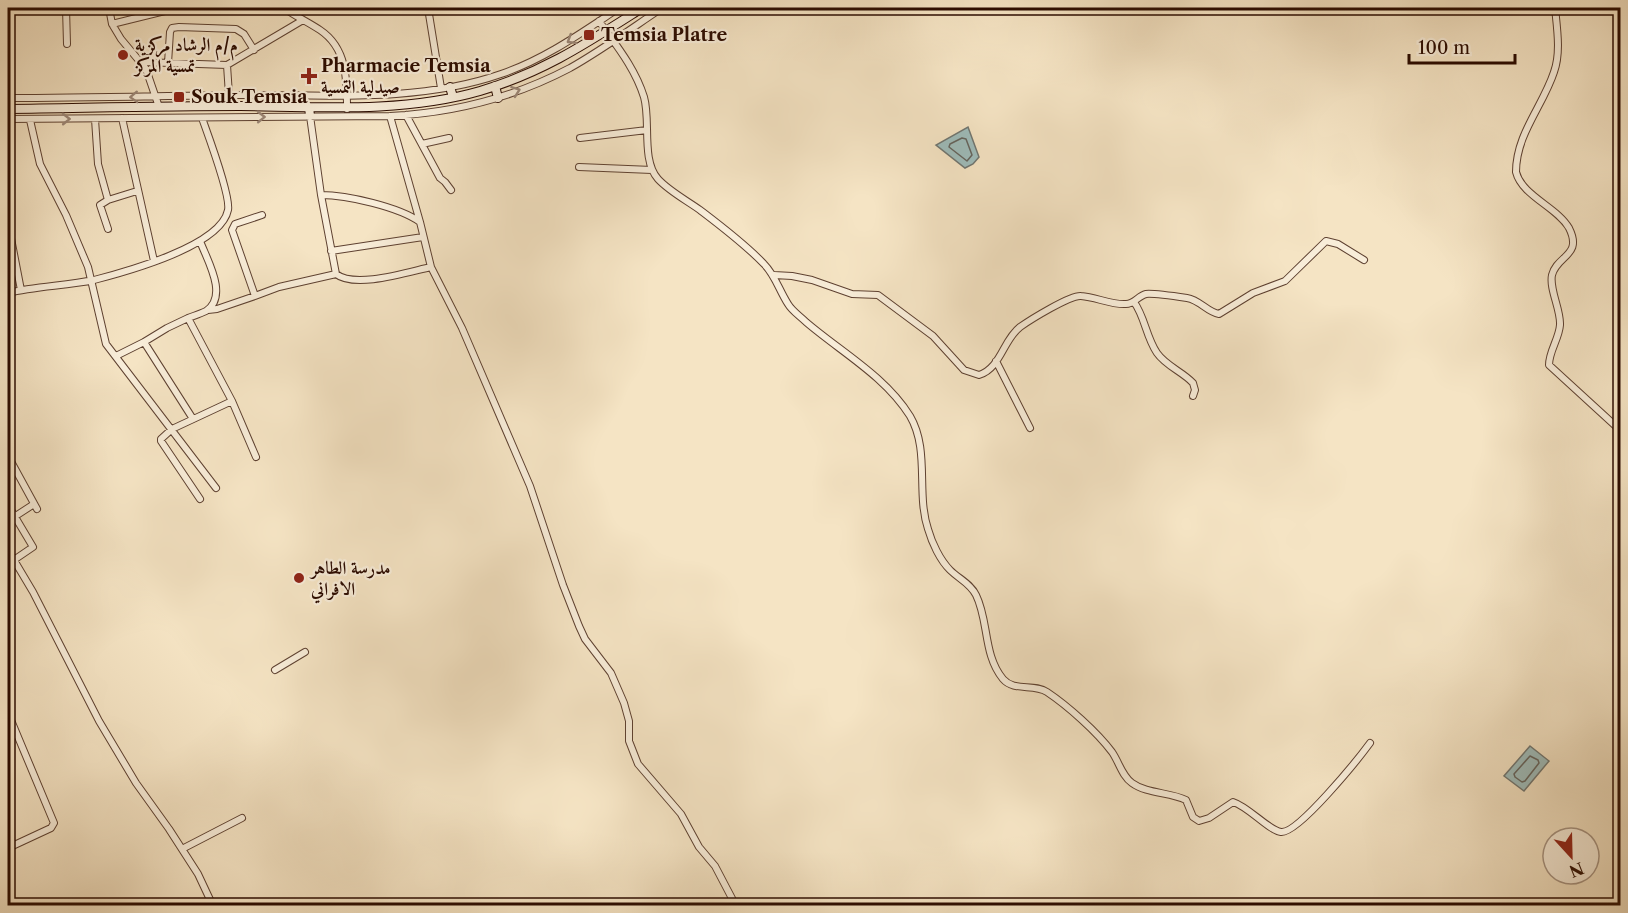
<svg xmlns="http://www.w3.org/2000/svg" width="1628" height="913" font-family="'Libre Caslon Text',Amiri,serif">
	<style>
		.water { fill: #9ebdbc; stroke: #707671; stroke-width: 1.5 }
		.lines { fill: none; stroke-linecap: round; stroke-linejoin: round }
		.shore { stroke: #64645e; stroke-width: 1.5 }
		.minor-casing { stroke: #5e4131; stroke-width: 8 }
		.secondary-casing { stroke: #2b0b00; stroke-width: 10 }
		.minor { stroke: #f8edd9; stroke-width: 6 }
		.secondary { stroke: #f8edd9; stroke-width: 8 }
		.oneway { stroke: #9c8777 }
		.poi-dot { fill: #8f2418; stroke: #f8edd9; stroke-width: 2 }
		.labels { text-anchor: middle; stroke-width: 4.5; stroke-linejoin: round; paint-order: stroke }
		.poi-label { font-size: 18px; font-weight: bold; fill: #2b0b00; stroke: #f8edd9; text-anchor: start }
	</style>
	<rect width="100%" height="100%" fill="#f5e4c4"/>
	<filter id="stains"><feTurbulence type="fractalNoise" baseFrequency=".00333" numOctaves="4"/><feColorMatrix values="0 0 0 0 .2 0 0 0 0 .09 0 0 0 0 .02 0 0 0 .5 -.17"/></filter>
	<radialGradient id="worn" r=".72"><stop offset=".6" stop-color="#630" stop-opacity="0"/><stop offset="1" stop-color="#630" stop-opacity=".3"/></radialGradient>
	<!-- water -->
	<path class="water" d="M 968,127 L 979,157 L 973,164 L 965,168 L 936,145 Z
		M 1530,746 L 1549,761 L 1524,791 L 1504,776 Z"/>
	<g class="lines">
		<!-- shore -->
		<path class="shore" d="M 962,138 L 966,139 L 972,155 L 967,161 L 949,147 L 950,144 Z
			M 1530,756 L 1538,760 L 1539,763 L 1525,781 L 1522,782 L 1515,777 L 1514,774 Z"/>
		<!-- minor casing -->
		<g class="minor-casing">
			<path id="minor" d="M 66,8 L 67,44
				M 109,8 L 112,24 L 121,39 L 146,69 L 159,107
				M 284,8 C 295,16 308,22 320,30 C 347,48 347,79 347,109
				M 428,8 L 441,88
				M 1555,8 C 1557,28 1561,53 1554,72 C 1543,106 1516,134 1516,172 C 1522,196 1557,207 1569,228 C 1583,256 1557,255 1552,275 C 1549,289 1561,310 1560,325 C 1559,339 1549,351 1549,365 L 1620,430
				M 599,21 C 616,45 635,68 644,97 C 651,121 641,160 658,179 C 669,191 686,200 700,210 C 721,226 745,244 764,264 C 775,275 779,290 788,304 C 792,311 800,316 806,322 C 841,352 885,376 910,416 C 930,450 916,493 928,529 C 932,543 940,560 950,570 C 959,579 970,583 976,595 C 989,621 983,655 1003,679 C 1014,692 1034,683 1047,692 C 1068,706 1097,732 1112,752 C 1119,762 1122,776 1132,783 C 1147,794 1170,792 1186,800 L 1193,817 L 1199,821 L 1209,818 L 1233,802 C 1249,807 1268,830 1281,832 C 1298,834 1359,758 1370,743
				M 112,24 L 177,8
				M 8,41 L 11,77 L 9,98
				M 142,62 L 227,65 L 303,20
				M 168,63 L 170,32 L 172,28 L 179,27 L 236,29 L 244,34 L 254,50
				M 227,65 L 229,95
				M 8,98 C 82,98 156,96 230,95 C 319,94 415,104 501,74 C 545,59 581,33 619,8
				M 406,115 L 440,178 L 445,182 L 451,190
				M 310,116 L 321,195 C 347,195 399,207 420,222 L 431,267 L 462,328 L 530,486 L 563,585 L 579,626 L 585,639 L 611,673 L 624,703 L 629,721 L 629,741 L 638,764 L 681,814 L 699,847 L 715,866 L 736,906
				M 390,116 L 420,222
				M 122,118 L 154,261
				M 8,119 L 390,116 C 452,113 515,97 570,68 C 602,50 632,28 662,8
				M 95,119 L 98,164 L 108,200 L 137,191
				M 30,120 L 40,164 L 66,215 L 88,267 L 106,344 L 216,488
				M 580,138 L 647,130
				M 422,144 L 449,138
				M 579,167 L 652,170
				M 321,195 L 336,274
				M 108,200 L 100,205 L 108,229
				M 262,215 L 235,224 L 232,230 L 255,296 L 279,287 L 336,274 C 355,289 408,272 431,267
				M 8,223 L 21,290
				M 200,241 C 207,260 229,296 206,311 C 200,314 193,316 188,318 L 232,401
				M 331,251 L 423,237
				M 774,275 L 792,276 L 812,280 L 852,294 L 878,295 L 933,336 L 964,370 L 979,375 C 1001,368 1003,340 1020,327 C 1030,320 1070,295 1081,296 C 1096,297 1111,305 1126,304 C 1134,304 1138,296 1146,294 C 1152,293 1180,297 1187,298 C 1200,300 1207,312 1219,314 L 1253,293 L 1285,281 L 1326,241 L 1338,244 L 1364,260
				M 8,293 C 36,286 65,286 94,280 C 125,272 221,246 228,210 C 231,196 208,135 202,118
				M 1134,302 C 1145,317 1146,337 1157,353 C 1166,366 1183,372 1193,383 L 1195,390 L 1193,396
				M 208,310 L 217,309 L 255,296
				M 144,342 L 167,328 L 188,318
				M 116,356 L 144,342 L 193,419
				M 996,361 L 1030,428
				M 8,456 L 37,509
				M 200,499 L 161,441 L 161,439 L 172,429 L 232,401 L 256,457
				M 8,505 L 33,547 L 8,564
				M 8,521 L 34,504
				M 8,550 L 33,592 L 99,721 L 136,783 L 169,829 L 198,874 L 213,906
				M 275,670 L 305,652
				M 8,713 L 54,823 L 51,828 L 8,848
				M 182,849 L 242,818"/>
		</g>
		<!-- secondary casing -->
		<g class="secondary-casing">
			<path id="secondary" d="M 495,86 L 498,98
				M 450,87 L 453,97
				M 309,107 L 310,116
				M 8,109 C 85,108 163,106 240,106 C 319,107 404,113 480,91 C 544,72 587,43 642,8"/>
		</g>
		<!-- minor -->
		<use href="#minor" class="minor"/>
		<!-- secondary -->
		<use href="#secondary" class="secondary"/>
	</g>
	<!-- one-way arrows -->
	<defs><path id="oneway-chevron" d="M-2-3.5L2.5 0L-2 3.5" fill="none" stroke-width="1.6" stroke-linecap="round" stroke-linejoin="round" transform="scale(1.5)"/></defs>
	<g class="oneway">
		<use href="#oneway-chevron" transform="translate(571 40) rotate(148)"/>
		<use href="#oneway-chevron" transform="translate(516 91) rotate(-20)"/>
		<use href="#oneway-chevron" transform="translate(134 97) rotate(178)"/>
		<use href="#oneway-chevron" transform="translate(261 117) rotate(-1)"/>
		<use href="#oneway-chevron" transform="translate(66 119) rotate(-1)"/>
	</g>
	<!-- markers -->
	<g class="poi-dot">
		<rect x="583" y="29" width="12" height="12" rx="3"/>
		<circle cx="123" cy="55" r="6"/>
		<path d="M306 67h6v6h6v6h-6v6h-6v-6h-6v-6h6z"/>
		<rect x="173" y="91" width="12" height="12" rx="3"/>
		<circle cx="299" cy="578" r="6"/>
	</g>
	<g class="labels">
		<!-- poi labels -->
		<g class="poi-label">
			<text x="601" y="41">Temsia Platre</text>
			<text x="135" y="51">م/م الرشاد مركزية<tspan x="135" dy="21">تمسية المركز</tspan></text>
			<text x="321" y="72">Pharmacie Temsia<tspan x="321" dy="21">صيدلية التمسية</tspan></text>
			<text x="191" y="103">Souk Temsia</text>
			<text x="311" y="574">مدرسة الطاهر<tspan x="311" dy="21">الافراني</tspan></text>
		</g>
	</g>
	<!-- margin -->
	<rect width="1628" height="913" fill="none" stroke="#f5e4c4" stroke-width="30"/>
	<rect x="9" y="9" width="1610" height="895" fill="none" stroke="#2b0b00" stroke-width="3"/>
	<rect x="15" y="15" width="1598" height="883" fill="none" stroke="#2b0b00" stroke-width="1.5"/>
	<!-- north arrow -->
	<g transform="translate(1571 856) rotate(158)"><circle r="28" fill="#f8edd9" stroke="#a69382" stroke-width="1.5"/>
	<path d="M0-4.5L10 22L0 15L-10 22Z" fill="#8f2418"/>
	<text y="-9" font-size="16" font-weight="bold" text-anchor="middle" fill="#2b0b00">N</text>
	</g>
	<!-- scale -->
	<path d="M1409 54v9h106v-9" fill="none" stroke="#2b0b00" stroke-width="3"/>
	<text x="1418" y="54" font-size="18" fill="#2b0b00" stroke="#f8edd9" stroke-width="4.5" paint-order="stroke">100 m</text>
	<rect width="100%" height="100%" filter="url(#stains)"/>
	<rect width="100%" height="100%" fill="url(#worn)"/>
</svg>
